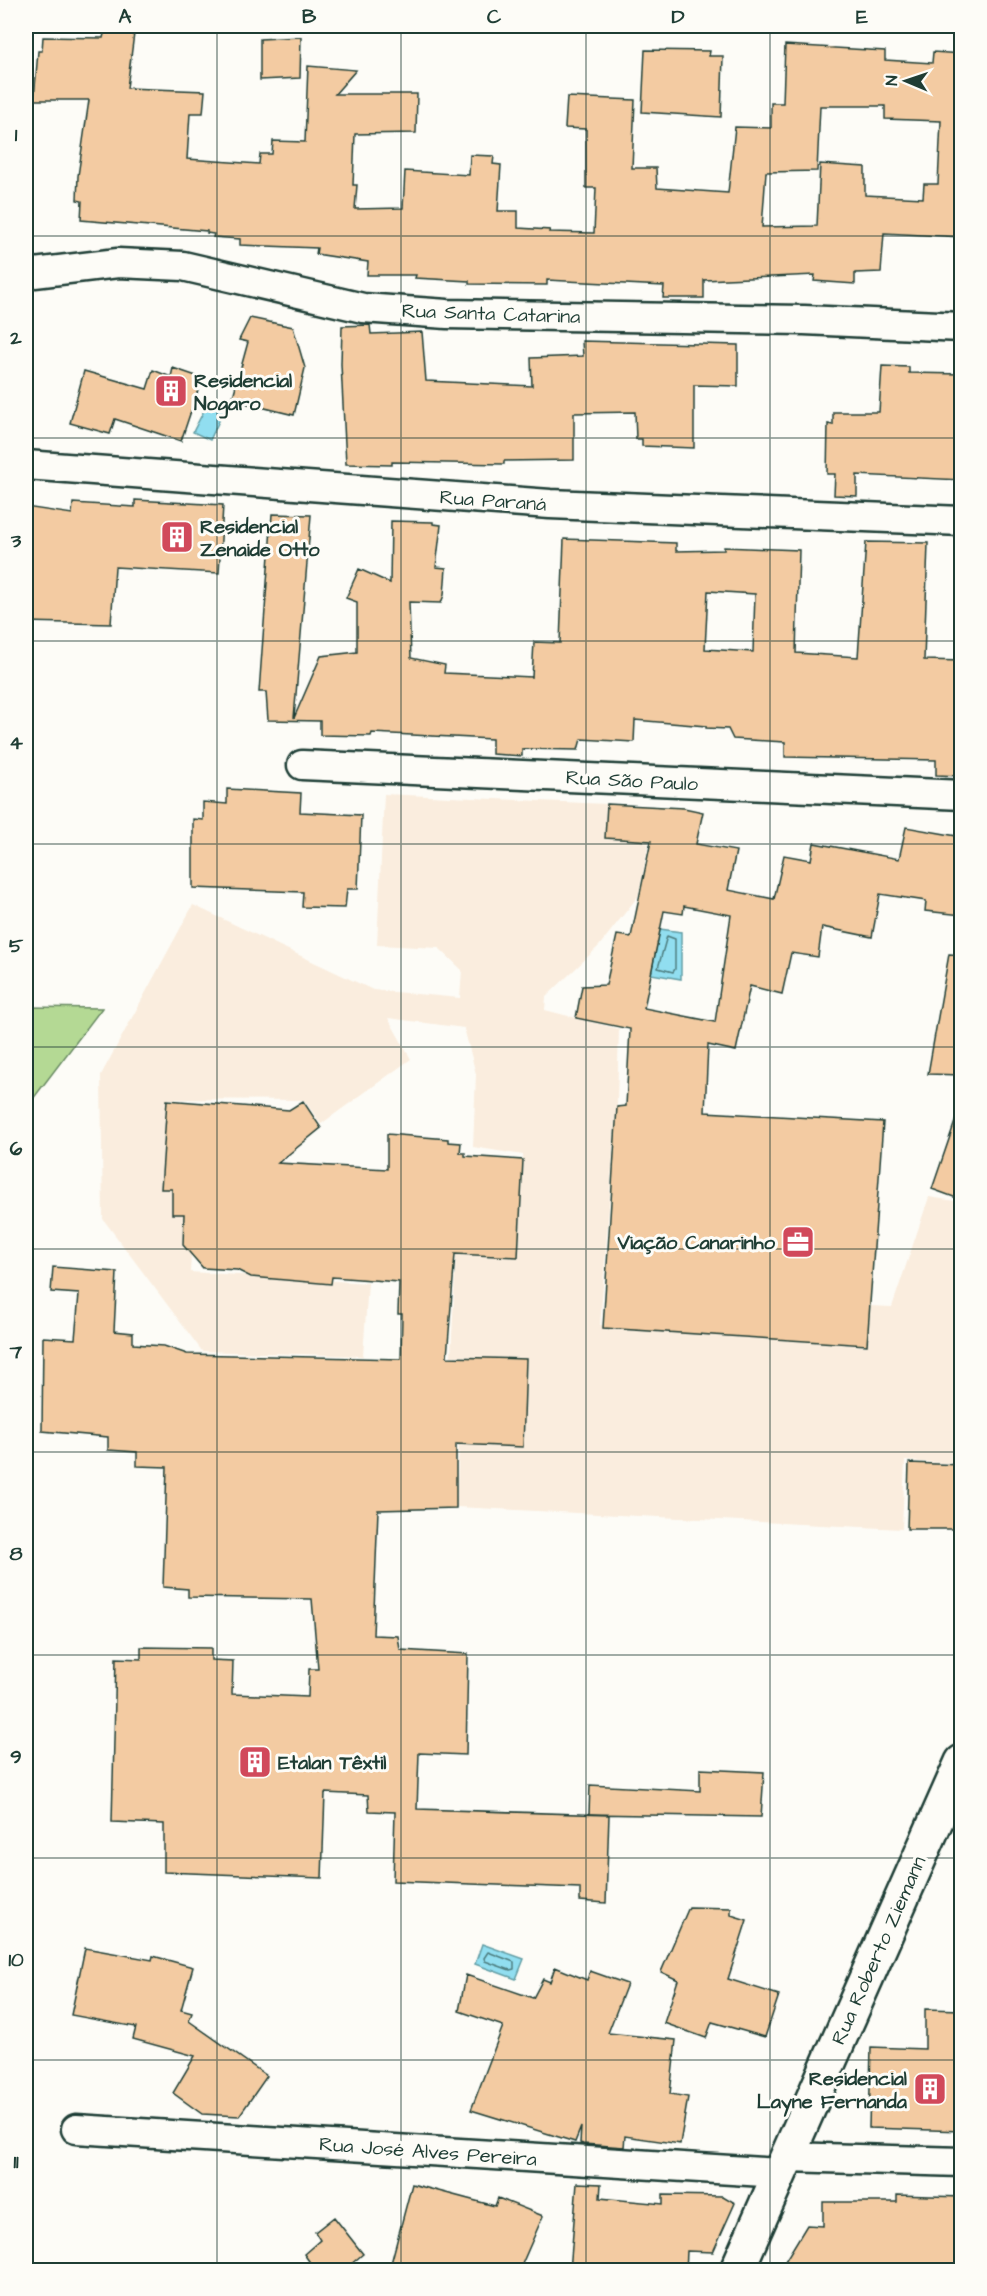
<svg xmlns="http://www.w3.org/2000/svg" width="987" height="2296" font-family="'Architects Daughter',sans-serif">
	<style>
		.built { fill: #faedde }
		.green { fill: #b4d994; stroke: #6a8b64; stroke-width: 1.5 }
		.water { fill: #91def0; stroke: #639ea5; stroke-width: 1.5 }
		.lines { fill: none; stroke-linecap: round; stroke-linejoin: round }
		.shore { stroke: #4d7d7f; stroke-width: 1.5 }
		.building { fill: #f3cba2; stroke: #1f3d34; stroke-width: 1.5; fill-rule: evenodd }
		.minor-casing { stroke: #1f3d34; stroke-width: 33 }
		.major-casing { stroke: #1f3d34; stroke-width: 38 }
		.minor { stroke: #fdfcf7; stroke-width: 28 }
		.major { stroke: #fdfcf7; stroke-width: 33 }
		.grid { fill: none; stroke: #1f3d34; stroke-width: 1.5; stroke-opacity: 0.55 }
		.labels { text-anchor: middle; stroke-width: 6; stroke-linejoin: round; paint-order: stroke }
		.street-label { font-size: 20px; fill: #1f3d34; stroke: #fdfcf7 }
		.poi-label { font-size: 20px; font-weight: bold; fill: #1f3d34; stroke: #fdfcf7; text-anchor: start }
		.neatline { fill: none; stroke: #1f3d34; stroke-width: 2 }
		.grid-label { font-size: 20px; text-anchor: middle; font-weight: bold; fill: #1f3d34 }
	</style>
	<rect width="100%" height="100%" fill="#fdfcf7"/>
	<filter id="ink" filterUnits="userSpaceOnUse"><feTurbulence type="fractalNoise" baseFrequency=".0167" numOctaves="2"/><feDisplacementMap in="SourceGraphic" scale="12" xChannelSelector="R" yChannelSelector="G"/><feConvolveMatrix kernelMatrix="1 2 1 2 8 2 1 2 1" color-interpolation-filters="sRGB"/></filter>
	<g filter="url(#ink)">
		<!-- built -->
		<path class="built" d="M 384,794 L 607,804 L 605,838 L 649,841 L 639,895 L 599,946 L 546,997 L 545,1010 L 619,1029 L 617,1103 L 600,1325 L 866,1346 L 869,1306 L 892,1307 L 929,1197 L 961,1202 L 961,1464 L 905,1461 L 902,1529 L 456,1507 L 459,1444 L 522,1446 L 526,1360 L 451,1356 L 456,1254 L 518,1256 L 523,1155 L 473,1147 L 476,1074 L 464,1028 L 388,1018 L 411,1059 L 321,1124 L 304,1100 L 168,1099 L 163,1187 L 195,1192 L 190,1272 L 368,1283 L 363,1356 L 202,1351 L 103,1219 L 101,1075 L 193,905 L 373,990 L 460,998 L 462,970 L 439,948 L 377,945 Z"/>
		<!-- green -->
		<path class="green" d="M 26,1007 L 102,1008 L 26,1108 Z"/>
		<!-- water -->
		<path class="water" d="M 210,399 L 226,406 L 210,440 L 193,432 Z
			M 660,929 L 681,932 L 681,979 L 651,974 Z
			M 482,1944 L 524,1959 L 516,1979 L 475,1964 Z"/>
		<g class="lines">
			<!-- shore -->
			<path class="shore" d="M 667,936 L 675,939 L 675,969 L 673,972 L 658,968 Z
				M 488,1952 L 514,1962 L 514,1969 L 510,1970 L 485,1961 L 484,1958 Z"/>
		</g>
		<!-- building -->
		<path class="building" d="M 106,26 L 135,26 L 127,88 L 205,91 L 203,113 L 190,113 L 187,159 L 259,164 L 260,154 L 272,154 L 273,141 L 305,142 L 308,66 L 356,70 L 335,94 L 417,94 L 416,133 L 355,134 L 353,185 L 357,185 L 355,209 L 403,208 L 405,171 L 469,175 L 470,155 L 494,156 L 493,164 L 501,165 L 498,211 L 518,211 L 518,228 L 550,230 L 549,232 L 594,233 L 596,188 L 586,188 L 586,129 L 565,128 L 567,97 L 635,100 L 632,168 L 656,168 L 657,188 L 728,193 L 735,127 L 771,128 L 771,103 L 783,103 L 785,45 L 885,51 L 885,60 L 932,63 L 933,52 L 962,54 L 962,237 L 884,233 L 881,272 L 855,273 L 855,284 L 814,281 L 815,275 L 704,280 L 704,298 L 663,298 L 664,286 L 547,280 L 547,285 L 469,284 L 469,281 L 415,278 L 416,275 L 367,275 L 368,262 L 316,254 L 317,248 L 240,245 L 240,239 L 213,237 L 214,234 L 207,233 L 207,231 L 81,220 L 82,201 L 77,200 L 78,176 L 89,100 L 34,100 L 38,51 L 42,51 L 43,37 L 103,38 ZM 820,106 L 885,106 L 885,119 L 941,121 L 938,184 L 924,184 L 923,198 L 865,195 L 865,167 L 820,164 L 817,226 L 762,227 L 766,172 L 817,171 Z
			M 301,37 L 300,78 L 260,80 L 260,39 Z
			M 645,50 L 710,51 L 709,56 L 723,56 L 721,117 L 642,112 Z
			M 250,318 L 293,327 L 305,368 L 294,415 L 232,400 L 248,342 L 239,340 Z
			M 370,325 L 371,334 L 422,332 L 426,381 L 532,386 L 531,358 L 583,356 L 582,341 L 738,345 L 738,386 L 694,385 L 694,448 L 642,446 L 642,439 L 636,439 L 635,412 L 574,413 L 574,460 L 504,461 L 504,464 L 392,462 L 392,465 L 346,464 L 341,364 L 342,326 Z
			M 882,366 L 909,367 L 909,373 L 962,374 L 962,480 L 857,475 L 857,496 L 834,495 L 835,474 L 827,474 L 828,424 L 833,425 L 833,412 L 879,412 Z
			M 173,368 L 202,378 L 181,441 L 115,419 L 110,434 L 70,423 L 84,371 L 147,389 L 153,370 L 171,377 Z
			M 135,500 L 223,505 L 219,573 L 115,567 L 111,624 L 26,622 L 26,507 L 72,514 L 73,503 L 135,507 Z
			M 272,514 L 311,515 L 294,718 L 321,656 L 357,652 L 357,602 L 346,598 L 359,569 L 390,583 L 391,521 L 433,522 L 433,524 L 441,525 L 436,567 L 446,568 L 444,595 L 441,603 L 409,602 L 411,658 L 445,665 L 444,673 L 532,677 L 534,642 L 560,643 L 564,539 L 676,543 L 676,551 L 724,550 L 724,547 L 799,550 L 796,653 L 858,657 L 866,542 L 928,543 L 924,660 L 962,661 L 962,776 L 936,775 L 936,760 L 785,757 L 785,742 L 733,739 L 728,729 L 706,728 L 706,726 L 635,720 L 634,742 L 581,739 L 578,750 L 522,749 L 522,756 L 492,754 L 492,739 L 372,733 L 371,736 L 320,735 L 320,721 L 268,720 L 266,692 L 259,692 ZM 708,591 L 755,594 L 753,652 L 705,649 Z
			M 227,789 L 301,793 L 300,812 L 361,815 L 358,889 L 347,889 L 345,908 L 302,907 L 303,892 L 193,888 L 193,819 L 203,820 L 203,802 L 227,804 Z
			M 607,804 L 684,808 L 703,812 L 696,844 L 736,851 L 728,890 L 774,899 L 784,855 L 811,860 L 814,843 L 899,859 L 906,827 L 962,837 L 962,915 L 925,911 L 926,901 L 880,894 L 872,937 L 822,927 L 818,957 L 791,953 L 782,994 L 750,986 L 736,1051 L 708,1045 L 705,1112 L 883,1122 L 867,1345 L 603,1328 L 617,1107 L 626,1106 L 630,1029 L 576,1018 L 582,986 L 606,985 L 617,935 L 631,937 L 651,841 L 605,838 ZM 684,906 L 731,915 L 715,1022 L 644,1008 L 664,911 L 683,914 Z
			M 949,954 L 962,955 L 962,1075 L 928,1074 Z
			M 167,1100 L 289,1110 L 303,1101 L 321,1128 L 278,1163 L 387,1169 L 387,1134 L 448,1139 L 448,1142 L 461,1143 L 460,1153 L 465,1153 L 465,1156 L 523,1160 L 518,1257 L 455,1254 L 447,1357 L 526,1359 L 523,1447 L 456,1444 L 456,1508 L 378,1510 L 373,1635 L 398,1636 L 400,1650 L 468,1654 L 466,1755 L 419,1753 L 417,1809 L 609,1815 L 606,1903 L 580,1901 L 580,1888 L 393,1881 L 395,1812 L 369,1811 L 368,1795 L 325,1793 L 322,1878 L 164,1872 L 164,1824 L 112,1822 L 116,1658 L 141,1659 L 141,1647 L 211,1648 L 211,1660 L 233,1661 L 232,1694 L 308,1697 L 309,1669 L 318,1669 L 312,1599 L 188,1597 L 188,1589 L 163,1587 L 167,1467 L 137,1466 L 137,1452 L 108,1450 L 108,1437 L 42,1431 L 43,1337 L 75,1339 L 79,1294 L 51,1292 L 53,1267 L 117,1272 L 114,1331 L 133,1333 L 133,1344 L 164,1346 L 187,1354 L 401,1359 L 402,1314 L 398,1314 L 399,1282 L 332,1277 L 331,1284 L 251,1277 L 237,1270 L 203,1268 L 183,1245 L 184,1214 L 172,1214 L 172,1189 L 161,1189 Z
			M 958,1113 L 962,1114 L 962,1200 L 932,1189 Z
			M 909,1463 L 962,1465 L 962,1529 L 907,1529 Z
			M 700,1769 L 764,1772 L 761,1817 L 589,1814 L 590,1785 L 700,1791 Z
			M 689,1907 L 731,1908 L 731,1915 L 747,1920 L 728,1979 L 779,1995 L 765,2037 L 712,2022 L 706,2038 L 664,2023 L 678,1980 L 661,1972 Z
			M 85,1948 L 152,1960 L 153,1956 L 193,1967 L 181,2010 L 192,2013 L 189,2021 L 267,2076 L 239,2116 L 202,2114 L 173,2093 L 195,2056 L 133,2039 L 136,2027 L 71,2015 Z
			M 555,1967 L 587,1980 L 590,1971 L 627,1984 L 608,2033 L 676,2040 L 670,2094 L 688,2097 L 680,2144 L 625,2136 L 624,2147 L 583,2144 L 580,2143 L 581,2127 L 575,2142 L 471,2110 L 503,2026 L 459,2011 L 466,1975 L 533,1998 L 543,1979 L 550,1982 Z
			M 925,2009 L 962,2010 L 962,2131 L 869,2128 L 871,2047 L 925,2049 Z
			M 577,2183 L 601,2184 L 600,2198 L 663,2204 L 663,2195 L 723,2196 L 735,2203 L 713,2252 L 687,2251 L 686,2271 L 570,2271 Z
			M 412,2184 L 495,2206 L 498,2198 L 543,2216 L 519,2271 L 389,2271 Z
			M 897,2195 L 962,2197 L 962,2271 L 779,2271 L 807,2225 L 823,2226 L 823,2202 L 897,2202 Z
			M 334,2217 L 363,2254 L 343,2271 L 316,2271 L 304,2254 L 320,2240 L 315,2232 Z"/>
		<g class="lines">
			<!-- minor casing -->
			<g class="minor-casing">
				<path id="minor" d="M 26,274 L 118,263 L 183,266 L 363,308 L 447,314 L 804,320 L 962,327
					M 26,465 L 550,504 L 962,521
					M 302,765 L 962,795
					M 76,2129 L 780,2173
					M 787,2157 L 962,2162"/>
			</g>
			<!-- major casing -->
			<g class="major-casing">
				<path id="major" d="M 737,2270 L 962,1762"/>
			</g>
			<!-- minor -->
			<use href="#minor" class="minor"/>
			<!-- major -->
			<use href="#major" class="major"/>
		</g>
	</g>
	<!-- grid -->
	<path class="grid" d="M 217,26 L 217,2270M 401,26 L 401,2270M 586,26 L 586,2270M 770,26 L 770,2270M 26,236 L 962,236M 26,438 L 962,438M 26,641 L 962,641M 26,844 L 962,844M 26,1047 L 962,1047M 26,1249 L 962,1249M 26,1452 L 962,1452M 26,1655 L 962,1655M 26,1858 L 962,1858M 26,2060 L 962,2060"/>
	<!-- icons -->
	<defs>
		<g id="building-square" transform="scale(1.725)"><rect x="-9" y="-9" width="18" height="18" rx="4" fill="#d1495b" stroke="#fdfcf7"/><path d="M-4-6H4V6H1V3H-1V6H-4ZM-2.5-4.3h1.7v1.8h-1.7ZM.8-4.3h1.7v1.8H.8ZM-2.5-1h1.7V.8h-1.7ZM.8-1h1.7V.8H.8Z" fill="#fff"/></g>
		<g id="office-square" transform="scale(1.725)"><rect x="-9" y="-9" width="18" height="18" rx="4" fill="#d1495b" stroke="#fdfcf7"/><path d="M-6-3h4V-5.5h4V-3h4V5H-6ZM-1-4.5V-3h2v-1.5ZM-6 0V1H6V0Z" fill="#fff"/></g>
	</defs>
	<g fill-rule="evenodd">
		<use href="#building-square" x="171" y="391"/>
		<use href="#building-square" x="177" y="537"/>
		<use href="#office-square" x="798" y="1242"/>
		<use href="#building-square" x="255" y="1762"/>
		<use href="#building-square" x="930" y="2089"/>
	</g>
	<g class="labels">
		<!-- street labels -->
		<g class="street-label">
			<text transform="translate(491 313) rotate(2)" y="7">Rua Santa Catarina</text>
			<text transform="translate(493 500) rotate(4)" y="7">Rua Paraná</text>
			<text transform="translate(632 780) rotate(3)" y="7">Rua São Paulo</text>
			<text transform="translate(878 1950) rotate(-66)" y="7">Rua Roberto Ziemann</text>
			<text transform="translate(428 2151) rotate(4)" y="7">Rua José Alves Pereira</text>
		</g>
		<!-- poi labels -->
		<g class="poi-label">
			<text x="194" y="387">Residencial<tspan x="194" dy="23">Nogaro</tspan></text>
			<text x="200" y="533">Residencial<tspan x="200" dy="23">Zenaide Otto</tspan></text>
			<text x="775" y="1249" text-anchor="end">Viação Canarinho</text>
			<text x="278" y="1769">Etalan Têxtil</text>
			<text x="907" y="2085" text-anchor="end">Residencial<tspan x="907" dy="23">Layne Fernanda</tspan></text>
		</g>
	</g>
	<!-- margin -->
	<rect width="987" height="2296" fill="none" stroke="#fdfcf7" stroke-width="66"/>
	<!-- north arrow -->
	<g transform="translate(906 81) rotate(272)" stroke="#fdfcf7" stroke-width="4.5" paint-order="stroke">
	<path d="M0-4.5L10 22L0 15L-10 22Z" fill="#1f3d34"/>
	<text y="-9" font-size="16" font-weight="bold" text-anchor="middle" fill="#1f3d34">N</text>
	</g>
	<rect x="33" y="33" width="921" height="2230" class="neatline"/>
	<g class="grid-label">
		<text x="125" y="23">A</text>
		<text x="309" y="23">B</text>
		<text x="494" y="23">C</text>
		<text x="678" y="23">D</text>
		<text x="862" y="23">E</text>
		<text x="16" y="141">1</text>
		<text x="16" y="344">2</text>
		<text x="16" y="547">3</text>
		<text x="16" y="749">4</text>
		<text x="16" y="952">5</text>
		<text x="16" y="1155">6</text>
		<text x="16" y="1358">7</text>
		<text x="16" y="1560">8</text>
		<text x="16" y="1763">9</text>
		<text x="16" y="1966">10</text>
		<text x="16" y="2168">11</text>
	</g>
</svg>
